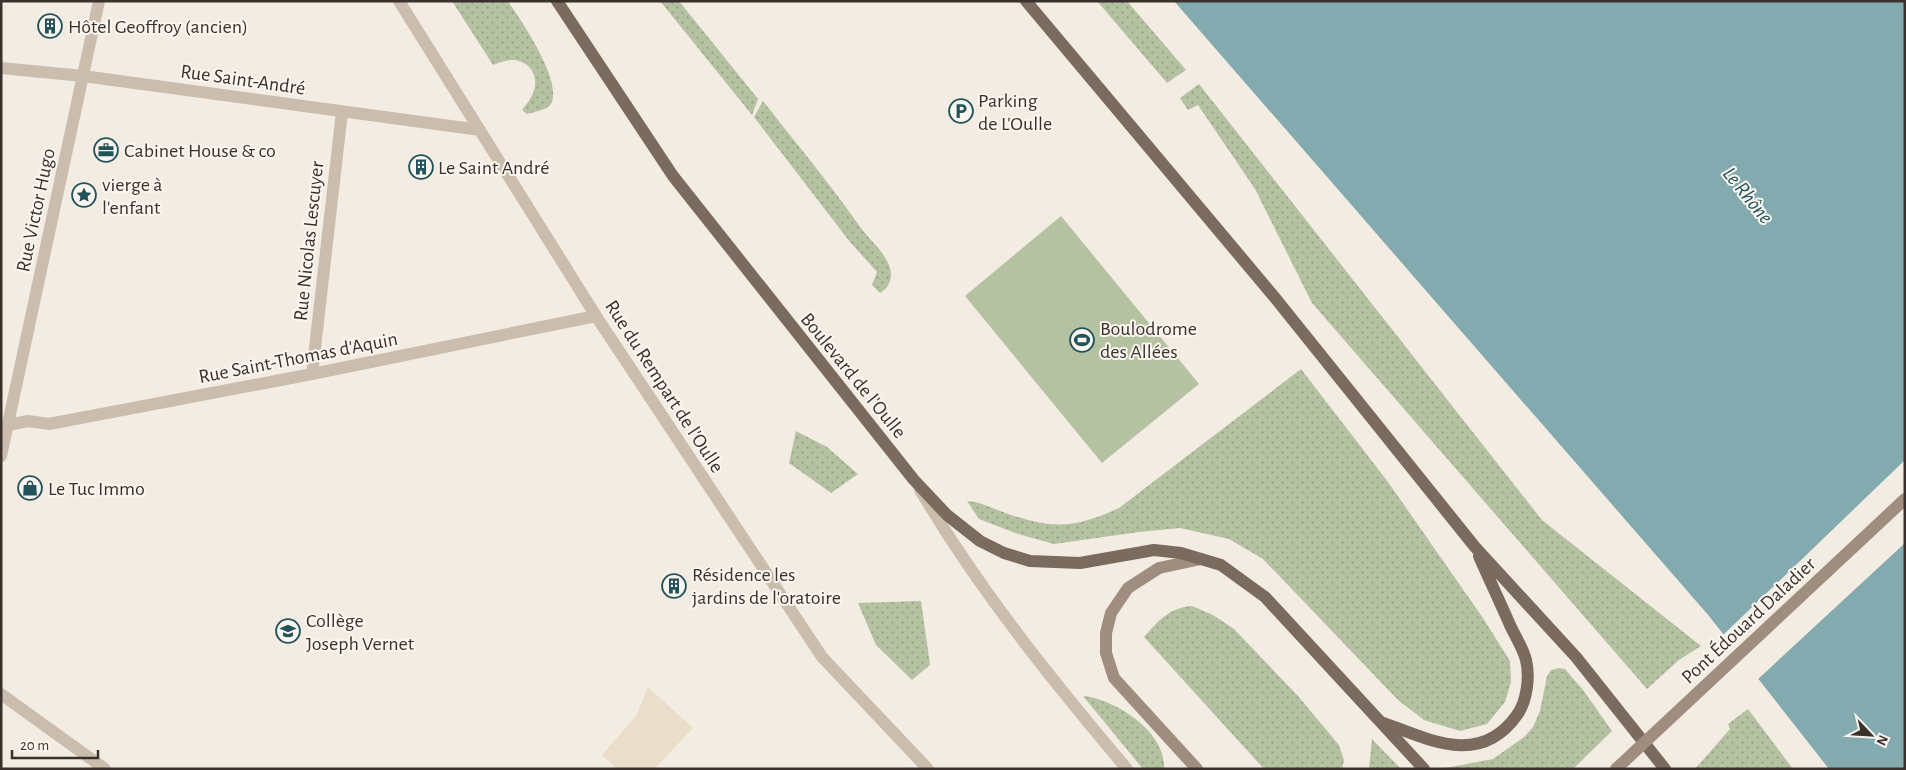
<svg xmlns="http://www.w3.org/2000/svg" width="1906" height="770" font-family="'Alegreya Sans',sans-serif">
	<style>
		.grass { fill: url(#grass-dots) }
		.garden { fill: #b5c2a2 }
		.plaza { fill: #eadeca }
		.water { fill: #82aaaf }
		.pier { fill: #f3ece2 }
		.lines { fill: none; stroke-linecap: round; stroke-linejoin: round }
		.minor { stroke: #cbbdae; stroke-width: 12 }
		.tertiary { stroke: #cbbdae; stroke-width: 12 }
		.secondary { stroke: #9f8d7f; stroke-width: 12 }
		.primary { stroke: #7b6a5e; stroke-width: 12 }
		.secondary-bridge { stroke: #9f8d7f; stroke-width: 12 }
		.labels { text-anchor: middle; stroke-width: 4; stroke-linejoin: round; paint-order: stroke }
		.poi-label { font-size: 20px; fill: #3a312c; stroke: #faf6ef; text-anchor: start }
		.street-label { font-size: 20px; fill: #3a312c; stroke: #faf6ef }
		.water-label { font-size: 21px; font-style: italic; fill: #22535b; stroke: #faf6ef }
	</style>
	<defs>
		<pattern id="grass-dots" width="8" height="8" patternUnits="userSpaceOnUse" patternTransform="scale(1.25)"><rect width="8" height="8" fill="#b5c2a2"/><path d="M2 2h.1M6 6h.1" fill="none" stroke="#949e84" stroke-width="1.8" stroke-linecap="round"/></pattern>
	</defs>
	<rect width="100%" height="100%" fill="#f3ece2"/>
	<!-- grass -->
	<path class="grass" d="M 452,1 L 508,1 C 521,21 563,80 551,104 C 548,110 533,112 527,114 L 522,110 C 526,105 531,99 533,93 C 540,77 530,60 512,60 C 506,60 499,63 493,65 Z
		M 660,1 L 679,1 L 758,99 L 752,115 Z
		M 1097,1 L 1127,1 L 1186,70 L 1167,83 Z
		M 1199,84 L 1542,520 L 1701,646 L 1679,660 L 1647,689 L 1312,303 L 1255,189 L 1198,105 L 1188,110 L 1180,98 Z
		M 763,101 C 796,143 830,184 861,228 C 869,239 881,249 887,261 C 894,273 892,286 880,293 L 872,285 L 877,272 L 850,242 L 754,117 Z
		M 1301,369 L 1388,482 L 1483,618 L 1510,661 L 1511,682 L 1505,702 L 1487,724 L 1460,731 L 1424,720 L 1398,700 L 1263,559 L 1229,539 L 1180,528 L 1139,532 L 1054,544 L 1018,534 L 979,519 L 967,501 C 983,502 995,510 1011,515 C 1056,530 1077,527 1119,508 Z
		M 796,431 L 827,447 L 858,474 L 831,493 L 789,463 Z
		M 921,601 L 930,665 L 912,680 L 876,645 L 858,603 Z
		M 1192,606 L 1213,615 L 1234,629 L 1298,696 L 1339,745 L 1344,760 L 1342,769 L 1264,769 L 1144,637 C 1157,622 1170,607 1192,606 Z
		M 1559,668 L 1565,669 L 1583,690 L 1612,731 L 1573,769 L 1445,768 L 1493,759 L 1524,737 L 1533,727 L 1540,711 L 1547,676 L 1551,670 Z
		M 1083,696 C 1115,699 1167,732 1164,769 L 1143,769 Z
		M 1748,709 L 1793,769 L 1695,769 L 1730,729 L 1728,724 Z
		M 1372,739 L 1401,769 L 1369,769 Z"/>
	<!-- garden -->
	<path class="garden" d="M 1061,216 L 1199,384 L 1102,463 L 965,296 Z"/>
	<!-- plaza -->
	<path class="plaza" d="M 648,687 L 693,728 L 654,769 L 618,769 L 602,755 L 636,716 Z"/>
	<!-- water -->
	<path class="water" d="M 1174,1 L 1905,1 L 1905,769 L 1829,769 L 1709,616 Z"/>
	<!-- pier -->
	<path class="pier" d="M 1905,460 L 1905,543 L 1756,681 L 1722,636 Z"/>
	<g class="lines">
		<!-- minor -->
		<path class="minor" d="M 399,1 L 596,316 L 822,657 L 928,769
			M 1,68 L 83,76 L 480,130
			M 312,374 L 342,112
			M 8,425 L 28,421 L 49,424 L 312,374 L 596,316
			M 1,456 L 99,1
			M 1,694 L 105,769"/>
		<!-- tertiary -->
		<path class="tertiary" d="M 920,490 C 980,591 1052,680 1127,769"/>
		<!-- secondary -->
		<path class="secondary" d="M 1197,769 L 1114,678 L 1106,653 L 1106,633 L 1111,613 L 1128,588 L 1159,568 L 1201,559"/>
		<!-- primary -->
		<path class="primary" d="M 557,1 L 673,176 L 914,480 L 947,515 L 980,541 L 1004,553 L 1030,561 L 1080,563 L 1154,550 L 1181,553 L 1221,565 L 1265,597 L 1424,769
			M 1026,1 L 1276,299 L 1475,547 L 1576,657 L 1665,769
			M 1384,723 C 1432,741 1481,766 1517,715 C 1527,701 1530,677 1526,660 C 1523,648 1515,636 1510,625 C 1500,602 1489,579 1479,556"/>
		<!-- secondary-bridge -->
		<path class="secondary-bridge" d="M 1616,769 L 1905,499"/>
	</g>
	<!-- icons -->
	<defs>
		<g id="building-ring" transform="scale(1.25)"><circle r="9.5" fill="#faf6ef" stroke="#22535b" stroke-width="1.5"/><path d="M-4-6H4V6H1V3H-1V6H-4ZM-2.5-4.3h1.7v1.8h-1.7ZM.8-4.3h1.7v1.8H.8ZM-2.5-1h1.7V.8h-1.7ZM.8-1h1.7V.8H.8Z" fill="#22535b"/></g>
		<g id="parking-ring" transform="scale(1.25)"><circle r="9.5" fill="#faf6ef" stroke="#22535b" stroke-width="1.5"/><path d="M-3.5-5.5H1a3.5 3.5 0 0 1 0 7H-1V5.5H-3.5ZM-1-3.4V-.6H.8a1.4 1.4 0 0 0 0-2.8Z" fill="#22535b"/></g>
		<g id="office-ring" transform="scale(1.25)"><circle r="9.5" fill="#faf6ef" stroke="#22535b" stroke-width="1.5"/><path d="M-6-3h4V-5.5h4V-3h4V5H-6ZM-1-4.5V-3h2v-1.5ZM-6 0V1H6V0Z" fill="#22535b"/></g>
		<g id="sight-ring" transform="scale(1.25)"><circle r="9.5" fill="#faf6ef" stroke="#22535b" stroke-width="1.5"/><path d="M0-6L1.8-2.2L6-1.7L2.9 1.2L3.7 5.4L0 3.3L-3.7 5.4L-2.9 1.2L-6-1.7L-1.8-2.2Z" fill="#22535b"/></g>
		<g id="stadium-ring" transform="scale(1.25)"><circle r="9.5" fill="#faf6ef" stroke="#22535b" stroke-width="1.5"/><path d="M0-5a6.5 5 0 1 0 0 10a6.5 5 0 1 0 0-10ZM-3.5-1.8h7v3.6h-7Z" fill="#22535b"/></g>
		<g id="shop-ring" transform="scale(1.25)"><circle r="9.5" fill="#faf6ef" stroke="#22535b" stroke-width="1.5"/><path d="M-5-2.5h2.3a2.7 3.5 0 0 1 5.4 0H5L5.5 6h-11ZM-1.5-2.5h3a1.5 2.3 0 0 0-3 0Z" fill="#22535b"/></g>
		<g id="school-ring" transform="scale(1.25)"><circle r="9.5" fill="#faf6ef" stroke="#22535b" stroke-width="1.5"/><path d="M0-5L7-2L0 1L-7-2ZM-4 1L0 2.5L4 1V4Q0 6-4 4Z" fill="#22535b"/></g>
	</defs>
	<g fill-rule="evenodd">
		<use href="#building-ring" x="50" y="26"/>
		<use href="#parking-ring" x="961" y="111"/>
		<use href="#office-ring" x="106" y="150"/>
		<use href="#building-ring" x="421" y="167"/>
		<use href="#sight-ring" x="84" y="195"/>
		<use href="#stadium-ring" x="1082" y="340"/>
		<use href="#shop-ring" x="30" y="488"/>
		<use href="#building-ring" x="674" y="586"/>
		<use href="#school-ring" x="288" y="631"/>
	</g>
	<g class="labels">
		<!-- poi labels -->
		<g class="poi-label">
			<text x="68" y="33">Hôtel Geoffroy (ancien)</text>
			<text x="978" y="107">Parking<tspan x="978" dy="23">de L'Oulle</tspan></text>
			<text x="124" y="157">Cabinet House &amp; co</text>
			<text x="438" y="174">Le Saint André</text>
			<text x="102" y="191">vierge à<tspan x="102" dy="23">l'enfant</tspan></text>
			<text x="1100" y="335">Boulodrome<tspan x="1100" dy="23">des Allées</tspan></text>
			<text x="48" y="495">Le Tuc Immo</text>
			<text x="692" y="581">Résidence les<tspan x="692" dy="23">jardins de l'oratoire</tspan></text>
			<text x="306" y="627">Collège<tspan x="306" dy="23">Joseph Vernet</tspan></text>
		</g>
		<!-- street labels -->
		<g class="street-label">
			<text transform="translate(243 79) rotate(8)" y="7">Rue Saint-André</text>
			<text transform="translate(35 210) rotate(-78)" y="7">Rue Victor Hugo</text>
			<text transform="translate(308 241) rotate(-84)" y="7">Rue Nicolas Lescuyer</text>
			<text transform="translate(298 357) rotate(-11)" y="7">Rue Saint-Thomas d'Aquin</text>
			<text transform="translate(854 375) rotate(51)" y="7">Boulevard de l'Oulle</text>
			<text transform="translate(665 386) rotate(57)" y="7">Rue du Rempart de l'Oulle</text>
			<text transform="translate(1748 620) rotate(-43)" y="7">Pont Édouard Daladier</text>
		</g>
		<!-- water labels -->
		<g class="water-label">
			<text transform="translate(1748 195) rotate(51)" y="7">Le Rhône</text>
		</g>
	</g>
	<!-- border -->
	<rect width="1906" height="770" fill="none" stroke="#3a312c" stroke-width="5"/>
	<!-- north arrow -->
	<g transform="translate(1871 735) rotate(115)" stroke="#faf6ef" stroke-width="4" paint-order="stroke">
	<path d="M0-4L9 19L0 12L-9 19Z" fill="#3a312c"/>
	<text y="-8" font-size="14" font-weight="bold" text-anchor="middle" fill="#3a312c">N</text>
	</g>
	<!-- scale -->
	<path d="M12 750v8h86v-8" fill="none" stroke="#3a312c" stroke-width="2.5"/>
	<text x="20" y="750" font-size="15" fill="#3a312c" stroke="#faf6ef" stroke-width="4" paint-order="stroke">20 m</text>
</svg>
